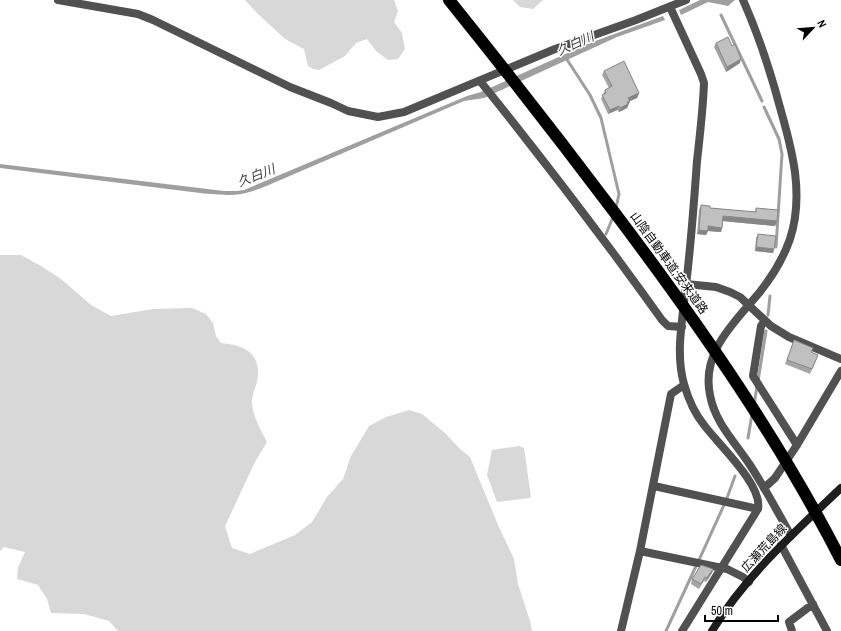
<svg xmlns="http://www.w3.org/2000/svg" width="841" height="631" font-family="'Archivo Narrow','Noto Sans JP',sans-serif">
	<style>
		.green { fill: #d8d8d8 }
		.water { fill: #9f9f9f }
		.lines { fill: none; stroke-linecap: round; stroke-linejoin: round }
		.stream { stroke: #9f9f9f; stroke-width: 3 }
		.minor { stroke: #515151; stroke-width: 8 }
		.tertiary { stroke: #515151; stroke-width: 8 }
		.secondary { stroke: #1e1e1e; stroke-width: 8 }
		.motorway { stroke: #000; stroke-width: 12 }
		.wall { fill: #a5a5a5 }
		.shaded-wall { fill: #868686 }
		.building { fill: #c0c0c0; stroke: #868686 }
		.labels { text-anchor: middle; stroke-width: 3; stroke-linejoin: round; paint-order: stroke }
		.street-label { font-size: 12px; fill: #000; stroke: #fff }
		.water-label { font-size: 13px; font-style: italic; fill: #404040; stroke: #fff }
	</style>
	<rect width="100%" height="100%" fill="#fff"/>
	<!-- green -->
	<path class="green" d="M 245,0 L 394,0 L 398,11 L 394,22 L 402,33 L 405,49 L 398,59 L 388,60 L 376,51 L 367,39 L 356,43 L 345,56 L 319,70 L 313,69 L 308,66 L 304,49 L 285,39 L 256,12 Z
		M 513,0 L 543,0 L 533,9 L 520,7 Z
		M 0,255 L 21,255 L 41,266 L 61,279 L 91,305 L 111,316 L 153,309 L 192,308 L 206,314 L 213,323 L 216,336 L 221,343 C 242,345 259,351 258,375 C 258,383 253,391 252,399 C 251,414 261,430 267,442 L 255,462 L 225,526 L 232,548 L 250,554 L 295,535 L 312,522 L 327,497 L 343,479 L 351,456 L 369,426 L 386,417 L 409,410 L 422,414 L 445,433 L 460,449 L 470,457 L 498,525 L 514,559 L 518,584 L 530,621 L 532,631 L 118,631 L 109,621 L 84,614 L 51,613 L 47,599 L 38,585 L 17,579 L 18,567 L 25,552 L 4,547 L 0,551 Z
		M 519,446 L 524,448 L 531,497 L 529,498 L 497,502 L 487,475 L 492,450 Z"/>
	<!-- water -->
	<path class="water" d="M 700,0 L 735,0 L 728,6 L 708,2 L 681,15 L 679,10 Z
		M 663,16 L 665,20 L 617,37 L 484,98 L 464,101 L 271,184 C 241,197 231,196 200,193 L 0,168 L 0,164 L 224,191 L 237,191 L 244,190 L 467,96 L 481,92 L 590,43 Z"/>
	<g class="lines">
		<!-- stream -->
		<path class="stream" d="M 721,15 L 762,101
			M 566,58 L 590,95 L 601,118 L 619,194 L 616,208
			M 764,107 L 779,139 L 782,154 L 776,247
			M 606,234 L 613,217
			M 768,315 L 770,296
			M 758,381 L 766,331
			M 754,405 L 757,386
			M 748,438 L 752,414
			M 727,498 L 735,476
			M 699,560 L 724,505
			M 666,631 L 696,566"/>
		<!-- minor -->
		<path class="minor" d="M 58,0 L 138,14 L 153,20 L 290,87 L 331,103 L 348,111 L 378,117 L 404,112 L 555,49 L 636,20 L 686,0
			M 670,7 L 701,74 L 704,83 C 703,109 700,135 697,161 C 694,203 691,244 686,285 C 683,318 675,352 684,384 C 688,398 695,414 704,425 C 718,444 763,485 758,509 L 682,631
			M 480,81 C 543,159 604,239 662,320 L 668,326 L 682,327
			M 686,284 L 716,287 L 730,292 L 740,297 L 771,326 L 789,337 L 841,359
			M 765,320 L 761,326 L 753,376 L 797,445
			M 654,486 L 758,509
			M 764,488 L 775,478 L 797,445 L 841,371
			M 781,545 L 827,631
			M 640,551 L 727,569 L 743,577 L 749,582
			M 621,631 L 640,551 L 671,394 L 684,385
			M 792,631 L 789,622 L 813,604"/>
		<!-- tertiary -->
		<path class="tertiary" d="M 743,0 C 759,36 771,73 781,111 C 793,153 804,196 790,239 C 783,259 772,277 759,293 C 734,323 701,352 710,395 C 715,423 735,442 750,465 C 765,488 778,512 791,536"/>
		<!-- secondary -->
		<path class="secondary" d="M 712,631 C 745,576 795,532 841,488"/>
		<!-- motorway -->
		<path class="motorway" d="M 449,0 C 507,72 563,144 618,217 C 700,326 779,439 841,560"/>
	</g>
	<!-- wall -->
	<path class="wall" d="M 716,43 L 732,46 L 740,63 L 726,72 L 714,47 Z
		M 604,71 L 639,93 L 637,98 L 630,101 L 627,108 L 619,112 L 617,110 L 608,114 L 601,99 L 605,90 L 609,88 L 602,75 Z
		M 701,205 L 710,208 L 755,212 L 756,208 L 777,221 L 775,226 L 723,221 L 722,228 L 721,232 L 708,231 L 706,235 L 697,234 L 699,210 Z
		M 758,234 L 774,249 L 773,253 L 755,251 L 756,238 Z
		M 794,340 L 811,352 L 818,355 L 810,374 L 785,364 Z
		M 713,569 L 712,573 L 706,582 L 704,581 L 699,589 L 691,584 L 692,579 Z"/>
	<!-- shaded-wall -->
	<path class="shaded-wall" d="M 741,59 L 740,63 L 726,72 L 727,67 Z
		M 639,93 L 637,98 L 630,101 L 627,108 L 619,112 L 620,108 L 628,98 Z
		M 619,106 L 617,110 L 608,114 L 610,110 Z
		M 723,216 L 777,221 L 775,226 L 722,221 Z
		M 708,226 L 722,228 L 721,232 L 708,231 L 706,235 L 697,234 L 699,230 Z
		M 756,247 L 774,249 L 773,253 L 755,251 Z
		M 713,569 L 712,573 L 706,582 L 707,578 Z"/>
	<!-- building -->
	<path class="building" d="M 728,37 L 732,46 L 735,44 L 741,59 L 727,67 L 716,43 Z
		M 624,61 L 639,93 L 628,98 L 630,101 L 627,102 L 628,104 L 620,108 L 619,106 L 610,110 L 602,95 L 606,93 L 605,90 L 612,86 L 604,71 Z
		M 701,205 L 710,206 L 710,208 L 756,212 L 756,208 L 778,210 L 777,221 L 723,216 L 722,228 L 708,226 L 708,231 L 699,230 Z
		M 758,234 L 776,236 L 774,249 L 756,247 Z
		M 794,340 L 813,348 L 811,352 L 818,355 L 812,369 L 787,360 Z
		M 701,565 L 713,569 L 707,578 L 705,577 L 701,584 L 692,579 Z"/>
	<g class="labels">
		<!-- street labels -->
		<g class="street-label">
			<text transform="translate(669 263) rotate(54)" y="4">山陰自動車道;安来道路</text>
			<text transform="translate(764 548) rotate(-47)" y="4">広瀬荒島線</text>
		</g>
		<!-- water labels -->
		<g class="water-label">
			<text transform="translate(575 43) rotate(-24)" y="5">久白川</text>
			<text transform="translate(256 175) rotate(-21)" y="5">久白川</text>
		</g>
	</g>
	<!-- north arrow -->
	<g transform="translate(813 28) rotate(64)" stroke="#ffffff" stroke-width="3" paint-order="stroke">
	<path d="M0-3L7 15L0 10L-7 15Z" fill="#000000"/>
	<text y="-6" font-size="11" font-weight="bold" text-anchor="middle" fill="#000000">N</text>
	</g>
	<!-- scale -->
	<path d="M705 615v6h73v-6" fill="none" stroke="#000000" stroke-width="2"/>
	<text x="711" y="615" font-size="12" fill="#000000" stroke="#ffffff" stroke-width="3" paint-order="stroke">50 m</text>
</svg>
